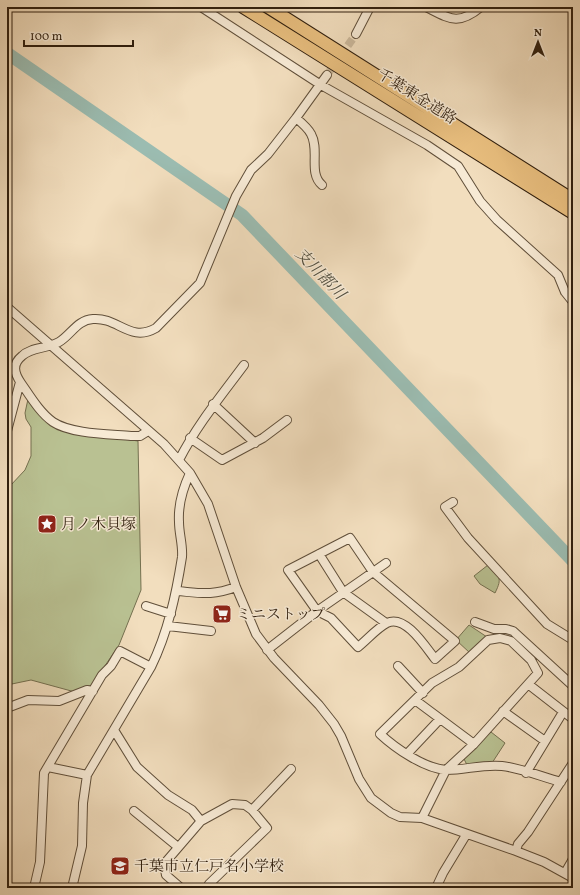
<svg xmlns="http://www.w3.org/2000/svg" width="580" height="895" font-family="Vollkorn,'Noto Serif JP',serif">
	<style>
		.green { fill: #b9c192; stroke: #747050 }
		.lines { fill: none; stroke-linecap: round; stroke-linejoin: round }
		.river { stroke: #9bbcb1; stroke-width: 13 }
		.minor-tunnel { stroke: #cbb89b; stroke-width: 8; stroke-dasharray: 8 4; stroke-linecap: butt }
		.minor-casing { stroke: #604f3a; stroke-width: 10 }
		.highway-casing { stroke: #301f0e; stroke-width: 14 }
		.minor { stroke: #f7ead5; stroke-width: 8 }
		.highway { stroke: #e9bf7f; stroke-width: 12 }
		.labels { text-anchor: middle; stroke-width: 3; stroke-linejoin: round; paint-order: stroke }
		.street-label { font-size: 15px; fill: #301f0e; stroke: #f7ead5 }
		.poi-label { font-size: 15px; fill: #301f0e; stroke: #f7ead5; text-anchor: start }
		.water-label { font-size: 16px; font-style: italic; fill: #504e3f; stroke: #f7ead5 }
	</style>
	<rect width="100%" height="100%" fill="#f2debe"/>
	<filter id="stains"><feTurbulence type="fractalNoise" baseFrequency=".005" numOctaves="4"/><feColorMatrix values="0 0 0 0 .2 0 0 0 0 .09 0 0 0 0 .02 0 0 0 .5 -.17"/></filter>
	<radialGradient id="worn" r=".72"><stop offset=".6" stop-color="#630" stop-opacity="0"/><stop offset="1" stop-color="#630" stop-opacity=".3"/></radialGradient>
	<!-- green -->
	<path class="green" d="M 28,399 C 38,412 46,424 61,430 L 138,441 L 141,590 L 119,645 L 92,685 L 75,692 L 31,680 L 7,685 L 7,655 L 10,652 L 7,631 L 7,495 L 10,486 L 25,470 L 31,456 L 31,427 L 26,419 L 25,413 Z
		M 488,565 C 499,577 503,577 495,593 L 480,584 L 474,576 Z
		M 469,625 L 487,637 L 470,653 L 456,640 Z
		M 491,732 L 505,743 L 492,763 L 467,765 L 464,759 Z"/>
	<g class="lines">
		<!-- river -->
		<path class="river" d="M 7,53 L 242,215 L 573,561"/>
		<!-- minor-tunnel -->
		<path class="minor-tunnel" d="M 327,75 L 356,34"/>
		<!-- minor casing -->
		<g class="minor-casing">
			<path id="minor" d="M 201,7 L 321,85 L 427,145 L 458,166 L 480,201 L 497,220 L 558,275 L 565,292 L 573,302
				M 426,7 C 450,19 458,26 481,7
				M 356,34 L 370,7
				M 296,118 C 302,123 308,128 311,134 C 320,150 308,173 322,185
				M 7,307 L 164,444 L 190,473 L 208,504 L 236,587 L 256,634 L 274,658 L 319,705 L 334,724 L 341,736 L 359,779 L 371,798 L 391,813 L 400,817 L 422,818 L 516,851 L 544,862 L 573,878
				M 213,404 L 255,443
				M 7,431 L 20,382
				M 148,431 L 140,436 L 131,436 C 109,434 71,434 53,422 C 40,413 30,396 21,383 C 14,373 12,364 22,356 C 31,347 47,349 59,342 C 71,335 77,320 93,319 C 118,317 130,343 156,328 L 200,283 L 236,196 L 251,170 L 268,154 L 296,118 L 327,75
				M 190,438 L 222,460 L 263,438 L 287,420
				M 179,460 C 197,425 221,396 244,365
				M 453,502 L 445,507 L 468,538 L 547,624 L 573,640
				M 350,538 L 373,572 L 455,641 L 435,659 C 425,646 405,614 387,623 C 377,628 367,640 358,647 L 331,618 L 317,611 L 288,570 Z
				M 319,554 L 343,592 L 386,623
				M 177,591 C 201,593 212,596 236,587
				M 146,606 L 171,614
				M 475,622 L 494,629 L 506,629 L 513,631 L 573,686
				M 168,626 L 211,631
				M 267,650 L 317,611 L 386,563
				M 398,666 L 423,693
				M 528,684 L 573,719
				M 415,700 L 474,744
				M 7,708 L 28,700 L 59,701 L 87,690 L 93,691
				M 503,711 L 545,741
				M 114,730 L 137,767 L 168,795 L 192,810 L 201,821
				M 407,754 L 440,719
				M 48,767 L 87,775
				M 526,773 L 563,712
				M 252,810 L 291,769
				M 134,811 L 178,847
				M 422,818 L 446,770 L 474,744 L 538,673 L 531,660 L 511,641 L 500,638 L 488,640 L 459,667 L 432,683 L 380,734 C 395,748 425,769 447,770 C 465,770 483,764 502,766 C 521,768 542,777 561,782
				M 516,851 L 518,844 L 528,832 L 573,763
				M 565,873 L 573,859
				M 34,888 L 40,862 L 44,773 L 102,675 L 111,666 L 120,651 L 151,667
				M 72,888 L 82,846 L 83,803 L 87,775 L 151,667 C 168,632 176,595 182,557 C 183,545 179,534 179,522 C 178,505 183,488 190,473
				M 181,888 L 166,875 L 164,864 L 201,821 L 232,804 L 245,805 L 252,810 L 267,828 L 209,884
				M 436,888 L 443,873 L 466,835"/>
		</g>
		<!-- highway casing -->
		<g class="highway-casing">
			<path id="highway" d="M 243,7 L 573,213
				M 268,7 L 573,200"/>
		</g>
		<!-- minor -->
		<use href="#minor" class="minor"/>
		<!-- highway -->
		<use href="#highway" class="highway"/>
	</g>
	<!-- icons -->
	<defs>
		<g id="sight-square" transform="scale(1)"><rect x="-9" y="-9" width="18" height="18" rx="4" fill="#8f2418" stroke="#f7ead5"/><path d="M0-6L1.8-2.2L6-1.7L2.9 1.2L3.7 5.4L0 3.3L-3.7 5.4L-2.9 1.2L-6-1.7L-1.8-2.2Z" fill="#fff"/></g>
		<g id="supermarket-square" transform="scale(1)"><rect x="-9" y="-9" width="18" height="18" rx="4" fill="#8f2418" stroke="#f7ead5"/><path d="M-6-5.5h2.5l.6 2H6L4.5 2H-2.5L-4.4-4H-6ZM-1.5 3.2a1.3 1.3 0 1 0 .1 0ZM3 3.2a1.3 1.3 0 1 0 .1 0Z" fill="#fff"/></g>
		<g id="school-square" transform="scale(1)"><rect x="-9" y="-9" width="18" height="18" rx="4" fill="#8f2418" stroke="#f7ead5"/><path d="M0-5L7-2L0 1L-7-2ZM-4 1L0 2.5L4 1V4Q0 6-4 4Z" fill="#fff"/></g>
	</defs>
	<g fill-rule="evenodd">
		<use href="#sight-square" x="47" y="524"/>
		<use href="#supermarket-square" x="222" y="614"/>
		<use href="#school-square" x="120" y="866"/>
	</g>
	<g class="labels">
		<!-- street labels -->
		<g class="street-label">
			<text transform="translate(417 96) rotate(32)" y="5">千葉東金道路</text>
		</g>
		<!-- poi labels -->
		<g class="poi-label">
			<text x="61" y="529">月ノ木貝塚</text>
			<text x="236" y="619">ミニストップ</text>
			<text x="134" y="871">千葉市立仁戸名小学校</text>
		</g>
		<!-- water labels -->
		<g class="water-label">
			<text transform="translate(321 273) rotate(46)" y="6">支川都川</text>
		</g>
	</g>
	<!-- margin -->
	<rect width="580" height="895" fill="none" stroke="#f2debe" stroke-width="24"/>
	<rect x="8" y="8" width="564" height="879" fill="none" stroke="#301f0e" stroke-width="2"/>
	<rect x="12" y="12" width="556" height="871" fill="none" stroke="#301f0e"/>
	<!-- north arrow -->
	<g transform="translate(538 42)" stroke="#f7ead5" stroke-width="3" paint-order="stroke">
	<path d="M0-3L7 15L0 10L-7 15Z" fill="#301f0e"/>
	<text y="-6" font-size="11" font-weight="bold" text-anchor="middle" fill="#301f0e">N</text>
	</g>
	<!-- scale -->
	<path d="M24 40v6h109v-6" fill="none" stroke="#301f0e" stroke-width="2"/>
	<text x="30" y="40" font-size="12" fill="#301f0e" stroke="#f7ead5" stroke-width="3" paint-order="stroke">100 m</text>
	<rect width="100%" height="100%" filter="url(#stains)"/>
	<rect width="100%" height="100%" fill="url(#worn)"/>
</svg>
